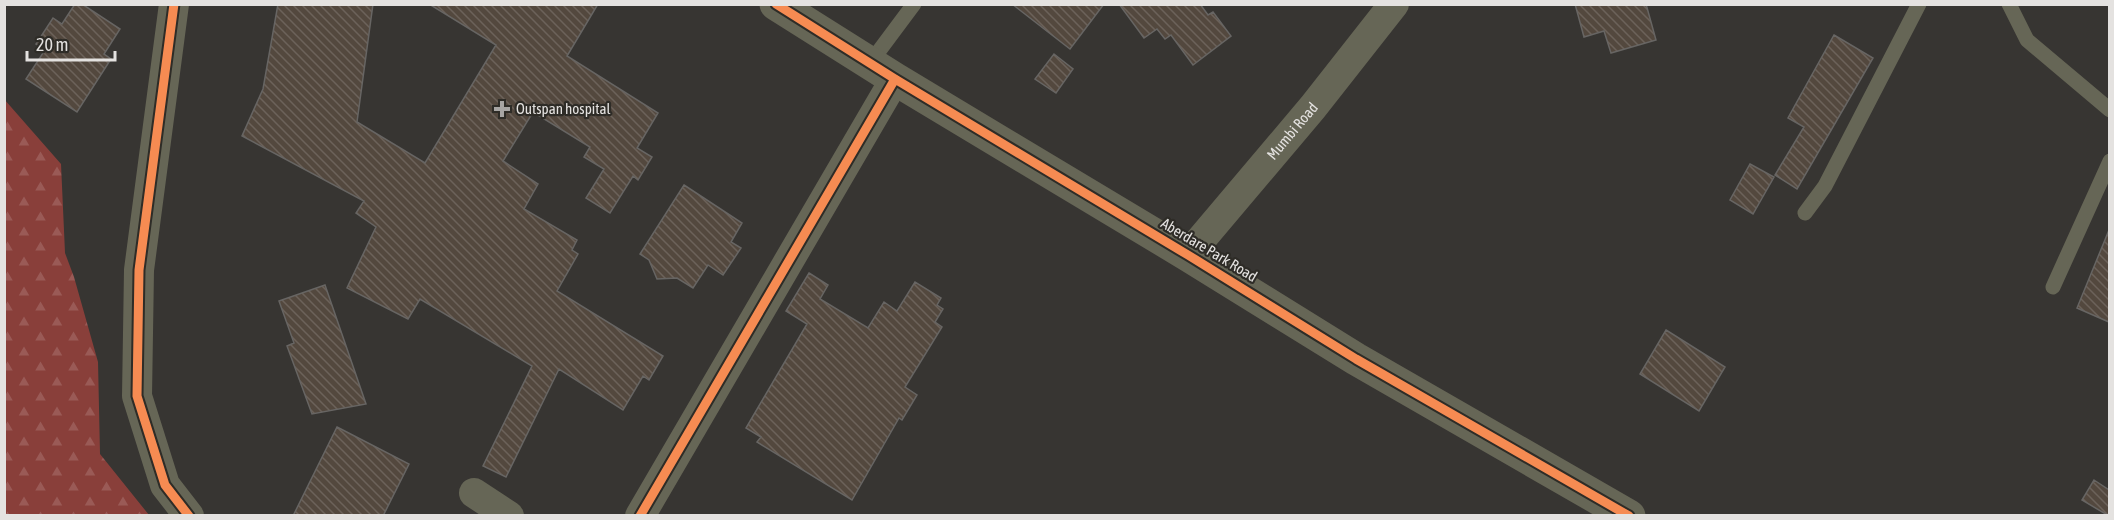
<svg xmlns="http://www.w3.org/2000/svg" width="2114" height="520" font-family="'Asap Condensed',sans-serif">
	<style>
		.forest { fill: url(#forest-firs) }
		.building { fill: url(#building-back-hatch); stroke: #676563; stroke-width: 1.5 }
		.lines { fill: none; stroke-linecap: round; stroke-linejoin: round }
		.service { stroke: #666656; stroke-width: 15 }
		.minor { stroke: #666656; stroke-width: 30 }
		.tertiary { stroke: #666656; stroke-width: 33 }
		.cycleway-casing { stroke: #2e2c27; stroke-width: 13 }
		.cycleway { stroke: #f68b52; stroke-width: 9 }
		.poi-dot { fill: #a7a5a3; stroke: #2e2c27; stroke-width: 2 }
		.labels { text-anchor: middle; stroke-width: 4.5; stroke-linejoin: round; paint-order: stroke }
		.poi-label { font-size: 15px; fill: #e4e2e0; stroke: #2e2c27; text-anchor: start }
		.street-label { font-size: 15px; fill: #e4e2e0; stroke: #2e2c27 }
	</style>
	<defs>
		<pattern id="forest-firs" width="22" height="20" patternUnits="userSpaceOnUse" patternTransform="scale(1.5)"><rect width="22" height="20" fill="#893f3a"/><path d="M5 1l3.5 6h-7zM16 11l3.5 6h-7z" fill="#9a5a56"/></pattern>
		<pattern id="building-back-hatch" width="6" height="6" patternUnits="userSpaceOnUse" patternTransform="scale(1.5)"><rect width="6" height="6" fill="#53483e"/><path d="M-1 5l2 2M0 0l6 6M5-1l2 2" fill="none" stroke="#6c625a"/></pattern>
	</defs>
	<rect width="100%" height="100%" fill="#373532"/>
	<!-- forest -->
	<path class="forest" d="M 4,99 L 61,164 L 65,253 L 74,277 L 98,362 L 100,454 L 149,515 L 5,515 Z"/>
	<!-- building -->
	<path class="building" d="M 75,4 L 82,4 L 120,29 L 104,54 L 111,59 L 77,112 L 26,79 L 45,50 L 36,44 L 53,18 L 62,24 Z
		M 278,4 L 373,4 L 357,122 L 425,163 L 496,45 L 429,4 L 598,4 L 567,56 L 658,113 L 637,148 L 652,157 L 638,180 L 633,176 L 610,213 L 586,198 L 604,169 L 584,157 L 590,147 L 533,112 L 503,161 L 538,184 L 524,209 L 577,240 L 572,250 L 578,254 L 557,291 L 663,356 L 649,380 L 643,376 L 623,410 L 559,369 L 506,477 L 483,466 L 532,366 L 420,299 L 408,319 L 347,288 L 376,227 L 356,213 L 364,201 L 242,136 L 263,89 Z
		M 1012,4 L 1104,4 L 1070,49 Z
		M 1119,4 L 1200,4 L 1208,15 L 1213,12 L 1231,36 L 1193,65 L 1171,35 L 1165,39 L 1157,29 L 1144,38 Z
		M 1575,4 L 1646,4 L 1656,40 L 1611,53 L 1604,31 L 1584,37 Z
		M 1834,35 L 1873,58 L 1797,189 L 1775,175 L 1804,127 L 1788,118 Z
		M 1054,54 L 1073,69 L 1056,93 L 1035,79 Z
		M 1750,164 L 1774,177 L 1753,214 L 1730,200 Z
		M 684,185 L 742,223 L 731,242 L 741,248 L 723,275 L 708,265 L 693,288 L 677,278 L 657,279 L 649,260 L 640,254 Z
		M 2109,230 L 2109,322 L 2077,308 Z
		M 809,273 L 828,285 L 820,299 L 868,328 L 884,302 L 897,311 L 915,282 L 941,298 L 937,305 L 943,309 L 935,322 L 942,327 L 905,387 L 917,395 L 902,420 L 899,418 L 852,500 L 757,442 L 761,437 L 746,428 L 807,324 L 786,311 Z
		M 325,285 L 366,404 L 312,414 L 287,346 L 294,343 L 279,301 Z
		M 1666,330 L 1725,367 L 1699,411 L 1640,374 Z
		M 337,427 L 409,464 L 383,516 L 293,516 Z
		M 2094,480 L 2109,490 L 2109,516 L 2082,500 Z"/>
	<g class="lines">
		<!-- service -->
		<path class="service" d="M 2009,4 L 2027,40 L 2110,110
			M 870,63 L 914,4
			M 1805,213 L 1825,186 L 1919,4
			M 2053,287 L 2110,161"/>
		<!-- minor -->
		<g class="minor">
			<path d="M 174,4 L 139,270 L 137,396 L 165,485 L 189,516"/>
			<path id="s1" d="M 1188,255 L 1313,107 L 1394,4"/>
			<path d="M 474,493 L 509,516"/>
			<path d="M 640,516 L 895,79"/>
		</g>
		<!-- tertiary -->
		<path class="tertiary" d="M 776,4 L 895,79 L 1188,255 L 1356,359 L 1629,516"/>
		<!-- cycleway casing -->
		<g class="cycleway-casing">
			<path id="cycleway" d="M 174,4 L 139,270 L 137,396 L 165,485 L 189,516
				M 776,4 L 895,79 L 1188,255 L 1356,359 L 1629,516
				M 640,516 L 895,79"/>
		</g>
		<!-- cycleway -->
		<use href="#cycleway" class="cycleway"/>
	</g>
	<!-- markers -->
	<path class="poi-dot" d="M499 100h6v6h6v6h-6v6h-6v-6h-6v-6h6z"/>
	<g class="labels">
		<!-- poi labels -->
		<g class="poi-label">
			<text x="516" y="114">Outspan hospital</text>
		</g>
		<!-- street labels -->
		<g class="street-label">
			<text dy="5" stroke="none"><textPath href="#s1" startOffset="162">Mumbi Road</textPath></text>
			<text transform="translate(1209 250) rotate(31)" y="5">Aberdare Park Road</text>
		</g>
	</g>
	<!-- border -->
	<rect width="2114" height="520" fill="none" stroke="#e4e2e0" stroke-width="12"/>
	<!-- scale -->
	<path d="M27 51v9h88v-9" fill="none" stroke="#e4e2e0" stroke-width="3"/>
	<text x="36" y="51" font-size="18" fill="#e4e2e0" stroke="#2e2c27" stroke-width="4.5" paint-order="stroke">20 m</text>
</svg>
